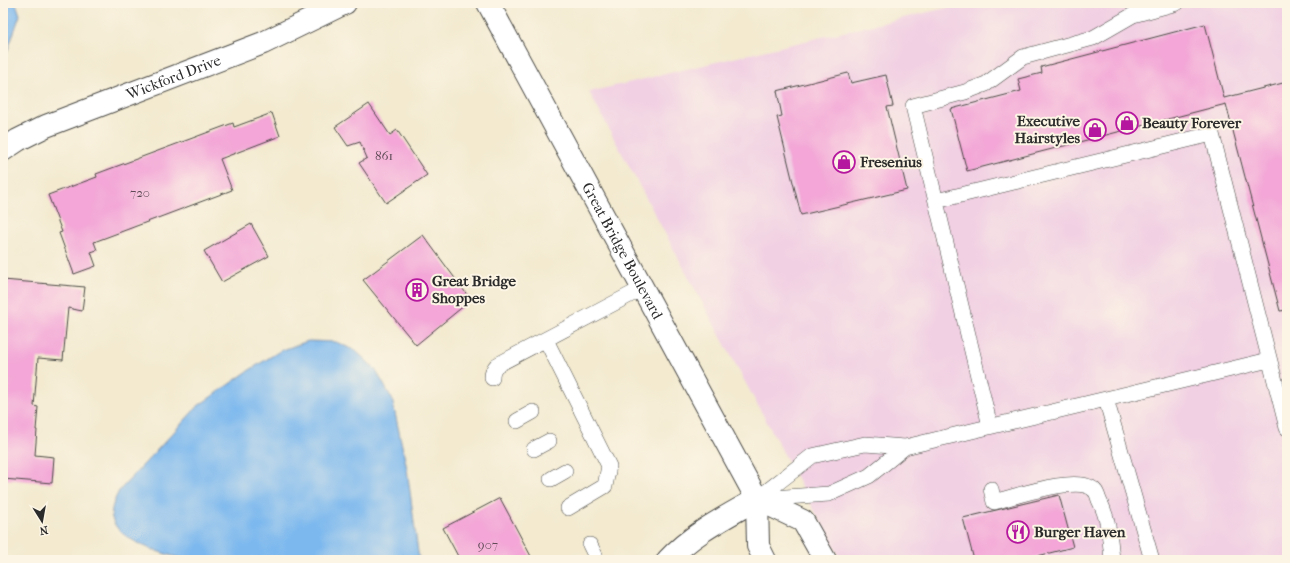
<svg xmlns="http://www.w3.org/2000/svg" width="1290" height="563" font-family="'IM FELL French Canon',serif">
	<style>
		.built { fill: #f1d0e3 }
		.water { fill: #7bb8ee; stroke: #53728c }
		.building { fill: #f3a6d7 }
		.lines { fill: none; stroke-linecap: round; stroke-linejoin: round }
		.service-casing { stroke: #494844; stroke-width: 16 }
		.minor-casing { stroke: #494844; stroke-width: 24 }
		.primary-casing { stroke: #494844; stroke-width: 24 }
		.service { stroke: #fff; stroke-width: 15 }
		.minor { stroke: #fff; stroke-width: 22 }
		.primary { stroke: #fff; stroke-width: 22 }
		.labels { text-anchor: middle; stroke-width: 4; stroke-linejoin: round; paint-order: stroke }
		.number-label { font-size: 13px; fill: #5d4a56 }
		.street-label { font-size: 15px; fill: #2b2b2b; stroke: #fcf5e5 }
		.poi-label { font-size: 15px; font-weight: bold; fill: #2b2b2b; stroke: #fcf5e5; text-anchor: start }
	</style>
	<rect width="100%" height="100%" fill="#fcf5e5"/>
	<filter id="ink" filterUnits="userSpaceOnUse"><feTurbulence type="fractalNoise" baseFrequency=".025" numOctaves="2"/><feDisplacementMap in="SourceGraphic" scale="8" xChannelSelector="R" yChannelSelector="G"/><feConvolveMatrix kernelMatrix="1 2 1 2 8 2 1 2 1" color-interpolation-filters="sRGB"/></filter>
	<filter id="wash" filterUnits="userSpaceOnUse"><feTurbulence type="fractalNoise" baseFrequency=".012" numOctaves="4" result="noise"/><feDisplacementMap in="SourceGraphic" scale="16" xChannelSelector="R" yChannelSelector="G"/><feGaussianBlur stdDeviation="0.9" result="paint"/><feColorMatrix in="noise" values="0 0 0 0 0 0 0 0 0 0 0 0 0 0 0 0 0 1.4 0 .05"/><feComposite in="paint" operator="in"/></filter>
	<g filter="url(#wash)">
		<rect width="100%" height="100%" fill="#f3ead0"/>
		<!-- built -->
		<path class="built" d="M 967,3 L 1287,3 L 1287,560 L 841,560 L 589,92 Z"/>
		<!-- water -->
		<path class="water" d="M 3,3 L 16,3 L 20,15 L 6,55 L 3,57 Z
			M 308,341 L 336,342 L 356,351 L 375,369 L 392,399 L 407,469 L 419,560 L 188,560 C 167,555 118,542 112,518 C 110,509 115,499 119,491 L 198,406 L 248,371 L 280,351 Z"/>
		<g id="blocks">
			<!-- building -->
			<path class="building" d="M 1205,24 L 1224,98 L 1287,82 L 1287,310 L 1280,311 L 1226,104 L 967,171 L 951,109 L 1021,91 L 1018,79 L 1042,73 L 1041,67 Z
				M 848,73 L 851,83 L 886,75 L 893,106 L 887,107 L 907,190 L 801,215 L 777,117 L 782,116 L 777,91 Z
				M 369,104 L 390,135 L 397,130 L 427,175 L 386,203 L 359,163 L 367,158 L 360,142 L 348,146 L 335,127 Z
				M 272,113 L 280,136 L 220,159 L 232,190 L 94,242 L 97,250 L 91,252 L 96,266 L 74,274 L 59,233 L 62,232 L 48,195 L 97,177 L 96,174 L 233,123 L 234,127 Z
				M 251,224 L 269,256 L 222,282 L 204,251 Z
				M 423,235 L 471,300 L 416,345 L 363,280 Z
				M 3,280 L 85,287 L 82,311 L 68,308 L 63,360 L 38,358 L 34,406 L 38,407 L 36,430 L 37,430 L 35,455 L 54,457 L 52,483 L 3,479 Z
				M 1059,495 L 1073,547 L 1022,560 L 974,560 L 963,518 Z
				M 500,498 L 533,560 L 460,560 L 443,528 Z"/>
		</g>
	</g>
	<g filter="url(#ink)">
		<use href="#blocks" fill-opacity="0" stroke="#494844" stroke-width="1"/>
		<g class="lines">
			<!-- service casing -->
			<g class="service-casing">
				<path id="service" d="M 936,201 L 1212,134 L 1287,428
					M 546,340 L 609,466 L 605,486 L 568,508
					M 492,378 C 492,372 493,369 497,365 L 643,288
					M 1106,399 L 1152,560
					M 517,421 L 533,412
					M 990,426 L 913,106 L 965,92 L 986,84 L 1023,57 L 1093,38 L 1133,15 L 1177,3
					M 905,447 L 869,476 L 829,494 L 757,499 L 812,456 L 865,444 L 905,447 L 1269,360
					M 534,449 L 549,441
					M 551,479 L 565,471
					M 991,489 L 994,502 C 1014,497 1081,473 1095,491 C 1097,493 1098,497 1099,500 C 1109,519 1110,539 1112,560
					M 590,545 L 595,555 L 596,560"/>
			</g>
			<!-- minor casing -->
			<g class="minor-casing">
				<g id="minor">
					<path id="s1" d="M 3,150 L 18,140 L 46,126 L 263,43 L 345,3"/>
					<path d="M 668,560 C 693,533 726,517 757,499"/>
				</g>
			</g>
			<!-- primary casing -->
			<g class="primary-casing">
				<g id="primary">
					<path id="s2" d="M 488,3 L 757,499 L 758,546 L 765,560"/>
					<path d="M 757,499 L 803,521 L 825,560"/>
				</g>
			</g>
			<!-- service -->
			<use href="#service" class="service"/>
			<!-- minor -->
			<use href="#minor" class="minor"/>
			<!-- primary -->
			<use href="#primary" class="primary"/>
		</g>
	</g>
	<!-- icons -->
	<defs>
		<g id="shop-ring" transform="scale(1.15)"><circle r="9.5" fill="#fcf5e5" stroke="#b5179e" stroke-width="1.5"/><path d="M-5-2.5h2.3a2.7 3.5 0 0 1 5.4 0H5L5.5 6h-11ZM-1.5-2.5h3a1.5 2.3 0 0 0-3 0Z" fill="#b5179e"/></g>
		<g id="building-ring" transform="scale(1.15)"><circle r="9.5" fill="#fcf5e5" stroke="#b5179e" stroke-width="1.5"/><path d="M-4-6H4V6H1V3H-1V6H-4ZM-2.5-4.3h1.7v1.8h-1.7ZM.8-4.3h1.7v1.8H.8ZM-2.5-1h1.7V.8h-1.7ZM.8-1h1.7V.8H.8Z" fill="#b5179e"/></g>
		<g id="restaurant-ring" transform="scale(1.15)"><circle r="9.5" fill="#fcf5e5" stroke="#b5179e" stroke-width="1.5"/><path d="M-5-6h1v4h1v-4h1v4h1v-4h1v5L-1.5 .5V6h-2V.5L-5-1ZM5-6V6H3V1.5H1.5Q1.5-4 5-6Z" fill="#b5179e"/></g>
	</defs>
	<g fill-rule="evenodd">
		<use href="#shop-ring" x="1127" y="123"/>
		<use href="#shop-ring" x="1095" y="130"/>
		<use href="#shop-ring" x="844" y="162"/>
		<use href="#building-ring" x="417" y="290"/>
		<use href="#restaurant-ring" x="1018" y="532"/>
	</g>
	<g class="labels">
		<!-- number labels -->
		<g class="number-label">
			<text x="384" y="160">861</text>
			<text x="140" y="197">720</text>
			<text x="488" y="549">907</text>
		</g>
		<!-- street labels -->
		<g class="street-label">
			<text dy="5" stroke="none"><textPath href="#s1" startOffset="186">Wickford Drive</textPath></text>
			<text dy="5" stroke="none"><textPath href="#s2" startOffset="282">Great Bridge Boulevard</textPath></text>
		</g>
		<!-- poi labels -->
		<g class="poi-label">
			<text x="1080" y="126" text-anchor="end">Executive<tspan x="1080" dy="17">Hairstyles</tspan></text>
			<text x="1142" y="128">Beauty Forever</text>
			<text x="860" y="167">Fresenius</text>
			<text x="432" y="286">Great Bridge<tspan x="432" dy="17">Shoppes</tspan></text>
			<text x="1034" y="537">Burger Haven</text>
		</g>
	</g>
	<!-- margin -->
	<rect width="1290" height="563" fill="none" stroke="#fcf5e5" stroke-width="16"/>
	<!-- north arrow -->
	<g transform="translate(42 521) rotate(169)" stroke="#fcf5e5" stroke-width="3" paint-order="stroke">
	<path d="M0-3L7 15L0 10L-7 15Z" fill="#2b2b2b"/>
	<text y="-6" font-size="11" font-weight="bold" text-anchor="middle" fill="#2b2b2b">N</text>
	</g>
</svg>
